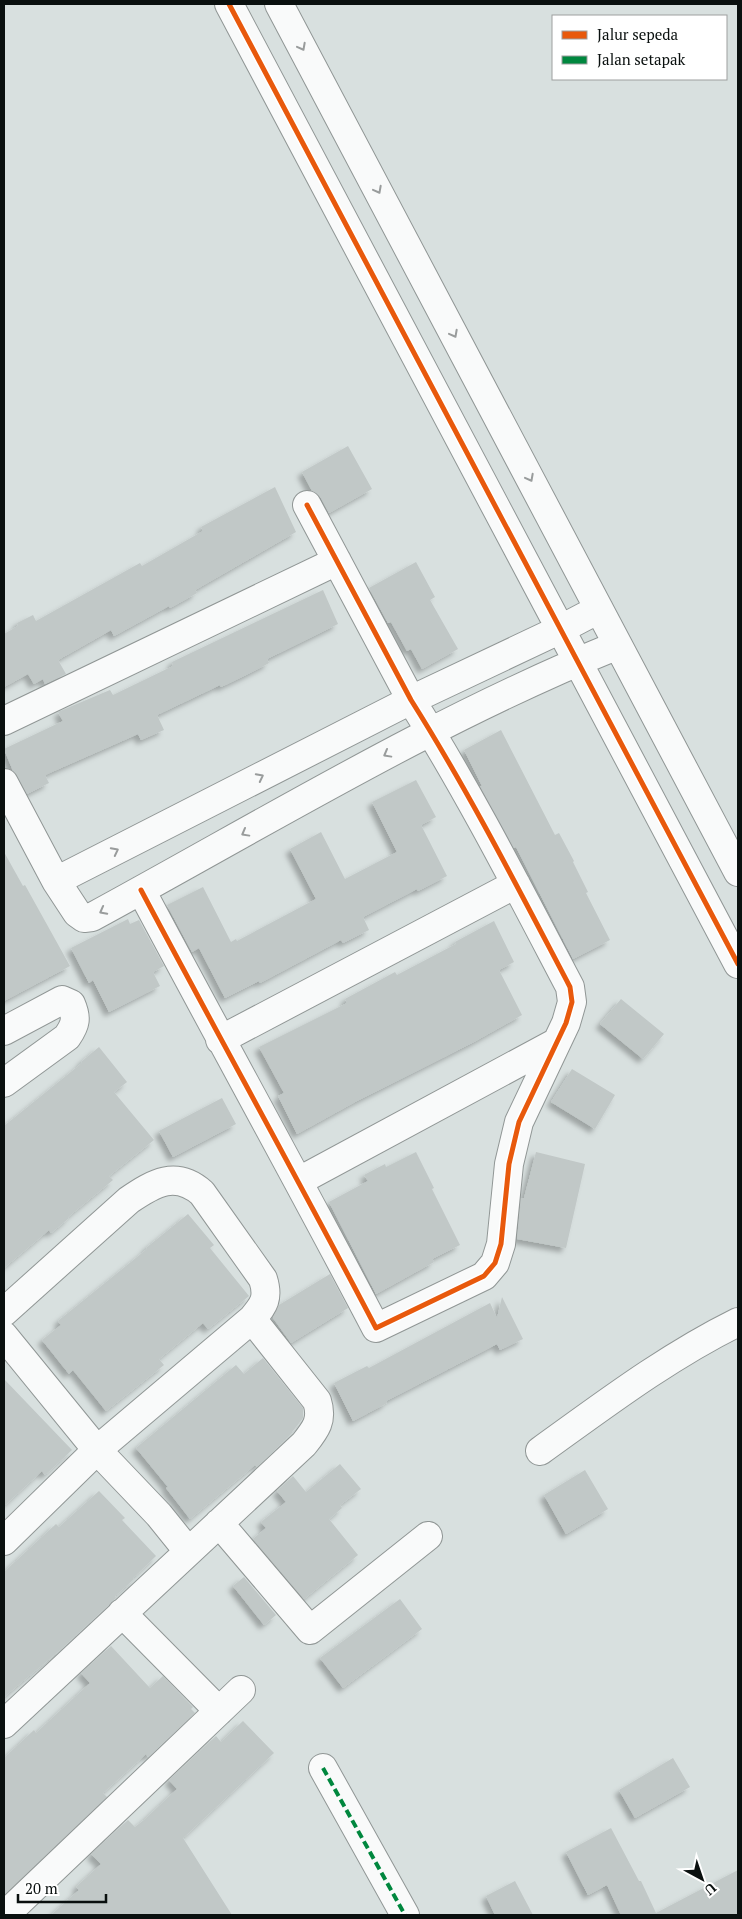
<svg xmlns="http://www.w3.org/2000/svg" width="742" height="1919" font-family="'PT Serif',serif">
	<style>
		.building { fill: #c1c8c7; filter: url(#shadow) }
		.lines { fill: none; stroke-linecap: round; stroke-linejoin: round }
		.minor-casing { stroke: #909695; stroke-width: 30 }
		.minor { stroke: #f9fafa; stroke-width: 28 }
		.quiet { stroke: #00873e; stroke-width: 4; stroke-dasharray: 8 4; stroke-linecap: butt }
		.cycleway-casing { stroke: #fff; stroke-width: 8 }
		.cycleway { stroke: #e8590c; stroke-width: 5 }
		.oneway { stroke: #999c9c }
	</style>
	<defs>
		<filter id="shadow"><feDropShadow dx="-4.5" dy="4.5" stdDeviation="2.5" flood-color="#0004"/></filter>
	</defs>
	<rect width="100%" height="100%" fill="#d8e0df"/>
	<!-- building -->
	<path class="building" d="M 348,446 L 372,489 L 329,513 L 321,498 L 312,491 L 302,472 Z
		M 275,487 L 296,532 L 195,590 L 197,593 L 170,608 L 169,606 L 114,636 L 111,630 L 58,660 L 66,674 L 45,684 L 43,679 L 34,684 L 28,674 L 4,687 L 4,634 L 18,626 L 17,623 L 33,615 L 36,621 L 140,563 L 142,566 L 203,531 L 201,527 Z
		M 416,562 L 435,597 L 430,600 L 458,649 L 422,669 L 411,649 L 407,651 L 391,622 L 388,623 L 369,588 Z
		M 323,590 L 338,624 L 267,659 L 269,663 L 246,675 L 221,687 L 220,685 L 157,715 L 164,730 L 141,740 L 138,734 L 45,775 L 49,783 L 27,794 L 13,771 L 4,749 L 63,721 L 58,712 L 110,690 L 113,695 L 173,666 L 172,662 Z
		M 501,730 L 555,835 L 559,833 L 574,861 L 573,862 L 588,892 L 586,893 L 610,940 L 573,959 L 516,847 L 514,848 L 480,786 L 482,786 L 464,750 Z
		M 416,780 L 436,817 L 421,825 L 447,876 L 418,891 L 417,889 L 363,917 L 369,930 L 343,943 L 341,940 L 260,983 L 259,981 L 225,998 L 199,948 L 192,952 L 167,905 L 203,887 L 231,942 L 236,939 L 237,941 L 316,899 L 290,849 L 321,832 L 345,879 L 397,852 L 372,802 Z
		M 4,852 L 23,886 L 25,885 L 70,966 L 4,1001 Z
		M 128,919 L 130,924 L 139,920 L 164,966 L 153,972 L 160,986 L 109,1012 L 93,980 L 89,983 L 71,948 Z
		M 494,921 L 514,962 L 499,970 L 522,1015 L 472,1043 L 355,1102 L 297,1134 L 278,1096 L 284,1093 L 259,1047 L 347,1003 L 345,999 L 395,972 L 397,975 L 456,944 L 455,942 Z
		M 621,999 L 664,1034 L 643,1059 L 600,1024 Z
		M 99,1047 L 127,1082 L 114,1092 L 154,1140 L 109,1176 L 113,1180 L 68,1217 L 69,1218 L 51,1233 L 49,1230 L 4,1268 L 4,1126 L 82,1063 L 81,1062 Z
		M 572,1069 L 615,1095 L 595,1129 L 551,1102 Z
		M 222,1098 L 236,1124 L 173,1157 L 159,1131 Z
		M 416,1152 L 434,1188 L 432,1189 L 460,1245 L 432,1259 L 434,1262 L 376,1294 L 329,1202 L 368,1181 L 364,1175 L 385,1164 L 386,1167 Z
		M 536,1152 L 585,1164 L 566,1248 L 517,1239 L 521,1198 L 524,1198 Z
		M 188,1214 L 214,1245 L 210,1248 L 249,1296 L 208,1329 L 203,1323 L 159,1359 L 164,1365 L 106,1411 L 73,1370 L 69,1374 L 42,1340 L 61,1325 L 58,1321 L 147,1249 L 146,1248 Z
		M 330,1274 L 348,1308 L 291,1343 L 273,1318 L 279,1305 Z
		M 502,1297 L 523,1339 L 500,1350 L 497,1344 L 386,1401 L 387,1403 L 353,1421 L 334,1383 L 367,1366 L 369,1368 L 490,1303 L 497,1318 Z
		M 263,1358 L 303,1408 L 303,1418 L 292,1432 L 292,1433 L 257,1467 L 255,1465 L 190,1519 L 166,1488 L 168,1487 L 136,1448 L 236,1365 L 244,1374 Z
		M 4,1379 L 72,1450 L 45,1475 L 42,1471 L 4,1506 Z
		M 340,1464 L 361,1489 L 340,1505 L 342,1508 L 329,1519 L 358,1555 L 304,1599 L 253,1539 L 266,1528 L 261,1522 L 286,1502 L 277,1491 L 293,1476 L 306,1492 Z
		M 585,1470 L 608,1509 L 566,1534 L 544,1495 Z
		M 99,1491 L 125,1518 L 122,1520 L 156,1556 L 133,1578 L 134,1579 L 115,1596 L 116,1598 L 60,1650 L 4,1697 L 4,1572 L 56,1524 L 59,1527 Z
		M 244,1577 L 276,1615 L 264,1625 L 233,1586 Z
		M 400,1599 L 422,1629 L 343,1688 L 320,1658 Z
		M 111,1646 L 150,1688 L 163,1676 L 193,1707 L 191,1709 L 195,1713 L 148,1757 L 146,1754 L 103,1793 L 107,1797 L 4,1895 L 4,1758 L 34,1730 L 36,1733 L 90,1683 L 81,1673 Z
		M 243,1721 L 274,1753 L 183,1838 L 232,1915 L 51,1915 L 79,1890 L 76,1887 L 101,1864 L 91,1854 L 128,1820 L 135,1827 L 144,1820 L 177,1789 L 169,1780 L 216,1736 L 221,1742 Z
		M 673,1758 L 690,1787 L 635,1818 L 619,1790 Z
		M 611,1828 L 639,1881 L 641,1881 L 656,1913 L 738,1870 L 738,1915 L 621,1915 L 607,1885 L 588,1895 L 566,1852 Z
		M 515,1881 L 533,1915 L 495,1915 L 486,1896 Z"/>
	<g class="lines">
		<!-- minor casing -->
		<g class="minor-casing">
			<path id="minor" d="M 229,4 L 738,964
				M 279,4 L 738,872
				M 4,721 L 337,561
				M 4,783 L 56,881 L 77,913 L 84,918 L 92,917 C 265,823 435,719 618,645
				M 56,881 L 411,700 L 561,629 L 599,609
				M 141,890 C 219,1037 299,1181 376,1328 L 484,1276 L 495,1263 L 501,1244 L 509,1164 L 519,1122 L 566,1023 L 572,1002 L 570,987 C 519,890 469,792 411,700 L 307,505
				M 4,1031 L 62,1000 L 71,1004 C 77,1018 76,1024 67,1037 L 4,1083
				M 220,1040 L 516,884
				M 299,1181 L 555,1043
				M 4,1312 L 129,1200 C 154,1183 176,1170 202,1193 L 263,1279 C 269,1298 264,1305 252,1319 L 97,1450 L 4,1541
				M 4,1336 L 97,1450 L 159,1515 L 188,1551
				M 540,1451 C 604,1405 667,1357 738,1322
				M 219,1523 L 310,1630 L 428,1536
				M 122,1613 L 219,1711
				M 4,1724 L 304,1444 C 316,1429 323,1420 317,1401 L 252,1319
				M 323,1768 L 405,1915
				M 5,1915 L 241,1690"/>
		</g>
		<!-- minor -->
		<use href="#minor" class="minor"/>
		<!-- quiet -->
		<path class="quiet" d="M 323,1768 L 405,1915"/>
		<!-- cycleway casing -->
		<g class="cycleway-casing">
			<path id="cycleway" d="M 229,4 L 738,964
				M 141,890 C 219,1037 299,1181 376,1328 L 484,1276 L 495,1263 L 501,1244 L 509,1164 L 519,1122 L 566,1023 L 572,1002 L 570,987 C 519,890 469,792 411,700 L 307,505"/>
		</g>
		<!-- cycleway -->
		<use href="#cycleway" class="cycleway"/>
	</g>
	<!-- one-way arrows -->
	<defs><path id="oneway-chevron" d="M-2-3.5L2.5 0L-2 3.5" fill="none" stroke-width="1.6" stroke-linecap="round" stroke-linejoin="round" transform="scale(1.25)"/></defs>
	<g class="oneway">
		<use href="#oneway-chevron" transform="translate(302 47) rotate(62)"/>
		<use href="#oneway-chevron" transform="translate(378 190) rotate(62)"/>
		<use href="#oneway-chevron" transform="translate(454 334) rotate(62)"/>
		<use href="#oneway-chevron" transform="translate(530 478) rotate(62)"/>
		<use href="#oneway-chevron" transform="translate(387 754) rotate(151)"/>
		<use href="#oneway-chevron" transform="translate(260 777) rotate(-27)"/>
		<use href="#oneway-chevron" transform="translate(245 833) rotate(151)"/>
		<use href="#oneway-chevron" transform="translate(115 851) rotate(-27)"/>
		<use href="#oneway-chevron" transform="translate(103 911) rotate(152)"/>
	</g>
	<!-- border -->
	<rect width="742" height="1919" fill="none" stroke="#0a100f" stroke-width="10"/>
	<!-- legend -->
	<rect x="552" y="15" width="175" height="65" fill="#ffffff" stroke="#9d9f9f"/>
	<rect x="562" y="31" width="25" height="8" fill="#e8590c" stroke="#9d9f9f"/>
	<text x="597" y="40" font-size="15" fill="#0a100f">Jalur sepeda</text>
	<rect x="562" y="56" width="25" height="8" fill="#00873e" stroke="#9d9f9f"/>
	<text x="597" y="65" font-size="15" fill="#0a100f">Jalan setapak</text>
	<!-- north arrow -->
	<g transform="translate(702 1879) rotate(140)" stroke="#ffffff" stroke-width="4" paint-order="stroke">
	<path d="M0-4L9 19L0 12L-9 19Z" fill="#0a100f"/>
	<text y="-8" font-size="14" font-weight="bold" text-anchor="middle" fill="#0a100f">U</text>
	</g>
	<!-- scale -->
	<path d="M18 1894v8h88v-8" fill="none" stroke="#0a100f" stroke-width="2.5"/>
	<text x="25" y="1894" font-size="15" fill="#0a100f" stroke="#ffffff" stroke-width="4" paint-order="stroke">20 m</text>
</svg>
